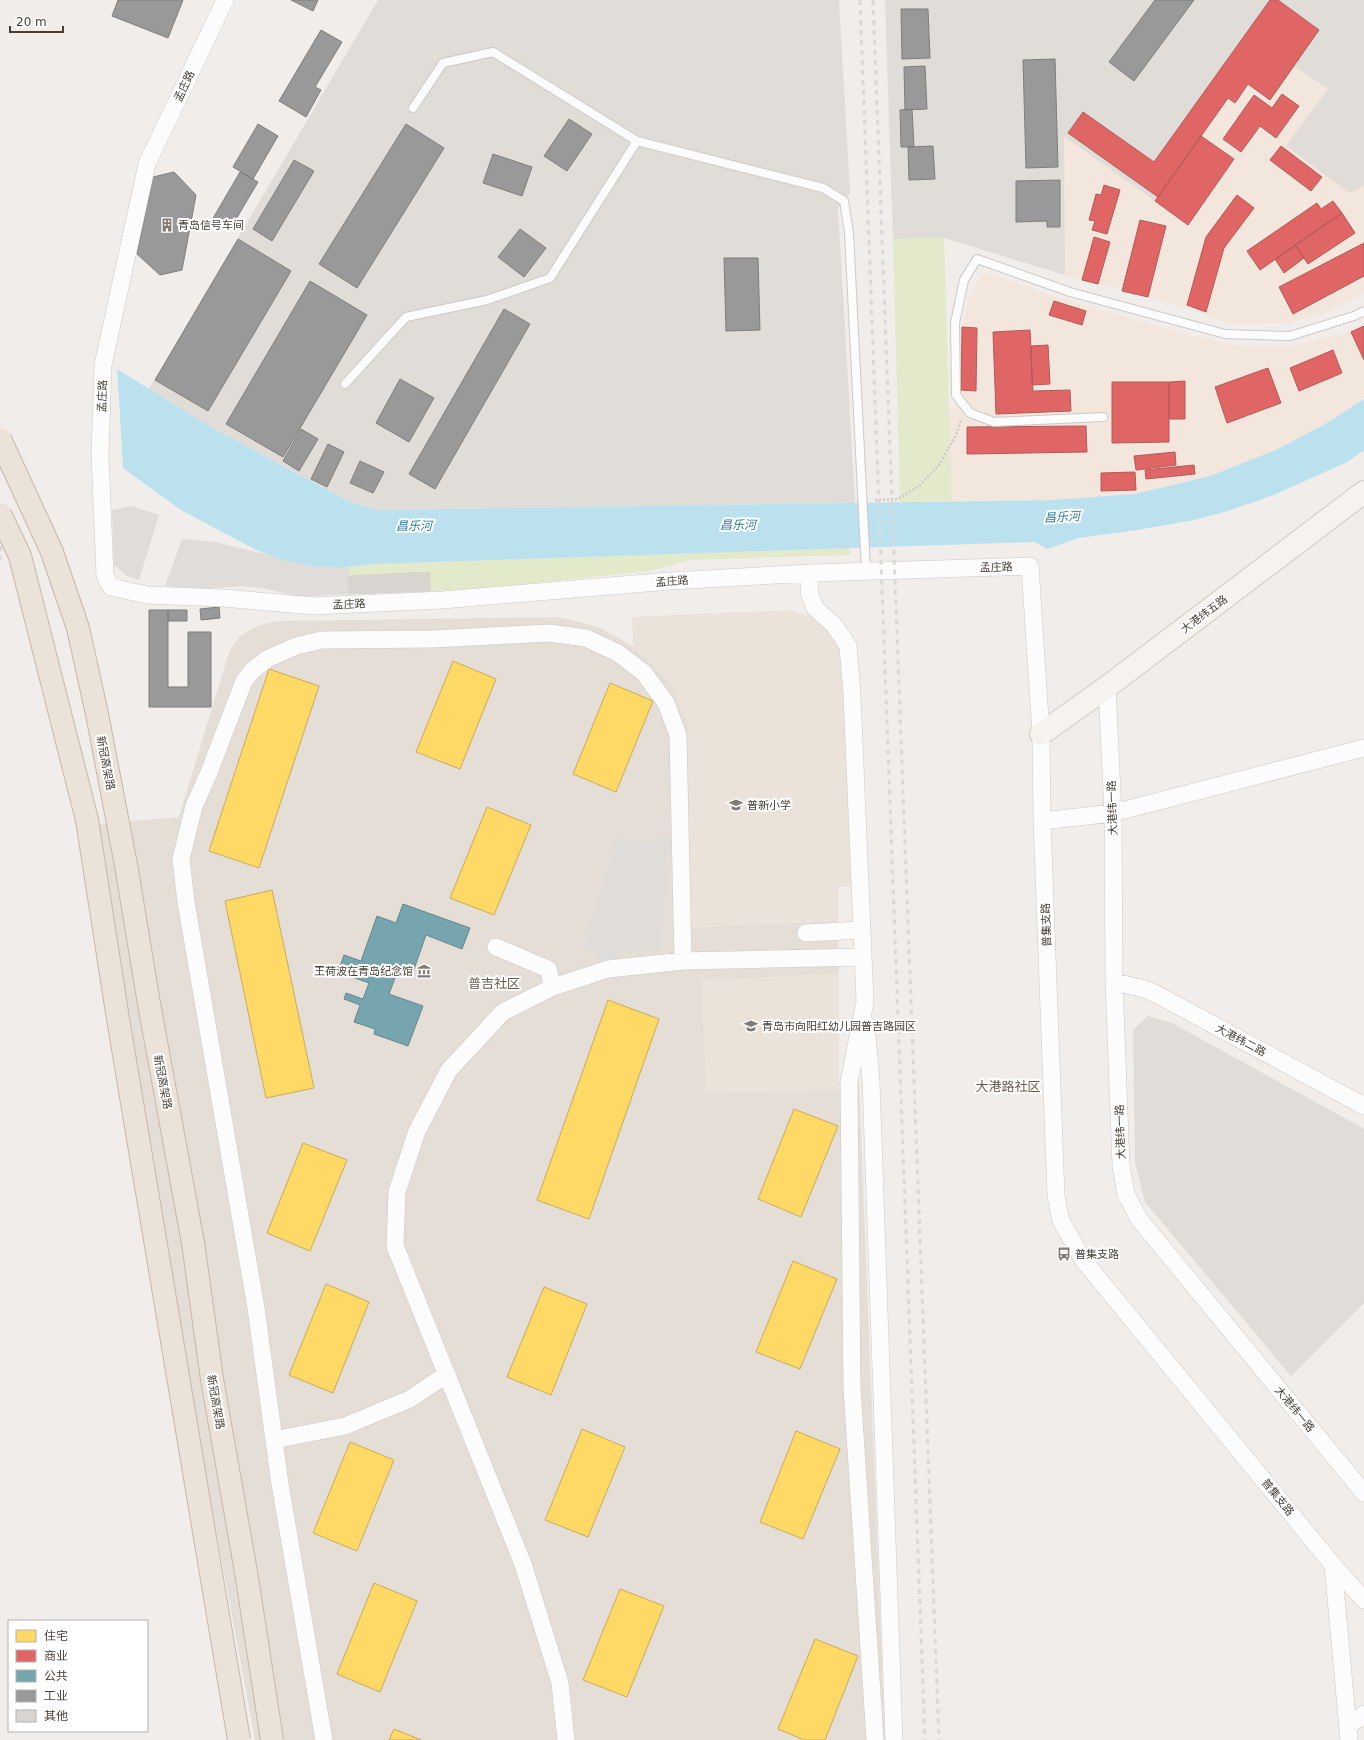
<svg xmlns="http://www.w3.org/2000/svg" width="1364" height="1740" font-family="'DejaVu Sans','Noto Sans SC',sans-serif">
	<style>
		.residential { fill: #e4ded7 }
		.commercial { fill: #f3e6dd }
		.industrial { fill: #e0dcd8 }
		.education { fill: #ebe3d9 }
		.green { fill: #e2eacb }
		.parking { fill: #dfdcda }
		.water { fill: #bce1ee }
		.pier { fill: #f0edea }
		.homes { fill: #ffd966; stroke: #c8aa58 }
		.shops { fill: #e06666; stroke: #b25a58 }
		.public { fill: #76a5af; stroke: #68868b }
		.industry { fill: #999; stroke: #807e7b }
		.building { fill: #d8d5d1; stroke: #d8d4d0 }
		.lines { fill: none; stroke-linecap: round; stroke-linejoin: round }
		.lane-casing { stroke: #cdc9c6; stroke-width: 10 }
		.street-casing { stroke: #cdc9c6; stroke-width: 18 }
		.secondary-casing { stroke: #cfc9c1; stroke-width: 24 }
		.path { stroke: #cecbc7; stroke-width: 2.5; stroke-dasharray: 2 2; stroke-linecap: butt }
		.lane { stroke: #fdfcfc; stroke-width: 8 }
		.street { stroke: #fdfcfc; stroke-width: 17 }
		.secondary { stroke: #f6f3ef; stroke-width: 22 }
		.rail { stroke: #d9d9d8; stroke-width: 3; stroke-dasharray: 5 5; stroke-linecap: butt }
		.highway-bridge-casing { stroke: #c8b6a6; stroke-width: 24; stroke-linecap: butt }
		.highway-bridge { stroke: #ebe3da; stroke-width: 22 }
		.labels { text-anchor: middle; stroke-width: 4; stroke-linejoin: round; paint-order: stroke }
		.street-label { font-size: 11px; fill: #463e36; stroke: #fff }
		.poi-label { font-size: 11px; fill: #463e36; stroke: #fff; text-anchor: start }
		.water-label { font-size: 12px; font-style: italic; fill: #2c7b99; stroke: #fff }
		.quarter-label { font-size: 13px; fill: #695a4e; stroke: #fff }
	</style>
	<rect width="100%" height="100%" fill="#f0edea"/>
	<!-- residential -->
	<path class="residential" d="M 558,617 L 598,627 L 628,643 L 653,664 L 674,688 L 688,725 L 691,927 L 838,921 L 839,974 L 701,981 L 839,1090 L 839,1082 L 859,1081 L 885,1740 L 255,1740 L 152,1182 L 99,824 L 179,817 L 229,652 L 240,636 L 259,625 L 279,621 Z"/>
	<!-- commercial -->
	<path class="commercial" d="M 1294,66 L 1328,89 L 1350,193 L 1364,185 L 1364,293 L 1327,313 L 1288,323 L 1231,324 L 1173,304 L 1065,275 L 1064,135 L 1188,225 L 1234,160 L 1201,136 L 1228,98 L 1235,103 L 1248,84 Z
		M 984,272 L 1062,299 L 1192,336 L 1234,345 L 1289,346 L 1340,335 L 1364,323 L 1364,399 L 1325,424 L 1276,450 L 1210,476 L 1135,494 L 1052,500 L 952,501 L 949,417 L 961,390 L 962,327 L 969,297 Z"/>
	<!-- industrial -->
	<path class="industrial" d="M 378,0 L 839,0 L 850,193 L 838,208 L 855,503 L 378,510 L 350,502 L 214,429 L 149,389 Z
		M 885,0 L 1364,0 L 1364,185 L 1350,193 L 1286,146 L 1328,89 L 1294,66 L 1270,100 L 1248,84 L 1235,103 L 1228,98 L 1155,201 L 1064,136 L 1065,275 L 944,238 L 893,239 Z
		M 1148,1016 L 1172,1023 L 1364,1129 L 1364,1303 L 1291,1376 L 1145,1202 L 1135,1163 L 1133,1030 Z"/>
	<!-- education -->
	<path class="education" d="M 788,610 L 816,618 L 826,626 L 842,649 L 853,886 L 838,887 L 838,921 L 691,928 L 688,725 L 674,688 L 653,664 L 633,647 L 632,617 Z
		M 839,974 L 839,1090 L 706,1093 L 701,980 Z"/>
	<!-- green -->
	<path class="green" d="M 944,238 L 952,501 L 900,502 L 893,239 Z
		M 850,548 L 850,555 L 689,560 L 650,571 L 477,589 L 430,591 L 429,572 L 348,576 L 349,567 L 372,564 Z"/>
	<!-- parking -->
	<path class="parking" d="M 131,506 L 159,515 L 139,580 L 127,576 L 114,565 L 112,510 Z
		M 182,539 L 215,542 L 314,566 L 339,568 L 349,567 L 349,594 L 300,597 L 263,588 L 239,586 L 206,589 L 165,586 Z
		M 661,835 L 675,843 L 668,854 L 661,951 L 618,952 L 617,961 L 598,962 L 598,956 L 595,952 L 583,947 L 617,837 L 641,843 L 656,839 Z"/>
	<!-- water -->
	<path class="water" d="M 117,369 L 214,429 L 350,502 L 378,510 L 1052,500 L 1135,494 L 1210,476 L 1276,450 L 1325,424 L 1364,399 L 1364,450 L 1347,462 L 1276,494 L 1231,510 L 1194,520 L 1137,530 L 1079,538 L 1047,549 L 1035,542 L 372,564 L 339,568 L 314,566 L 283,560 L 256,550 L 181,510 L 123,468 Z"/>
	<!-- pier -->
	<path class="pier" d="M 116,368 L 117,369 L 123,468 L 121,467 Z"/>
	<!-- homes -->
	<path class="homes" d="M 453,661 L 496,679 L 460,769 L 416,752 Z
		M 269,669 L 319,686 L 259,868 L 209,851 Z
		M 610,683 L 653,701 L 616,792 L 573,774 Z
		M 487,807 L 531,825 L 494,915 L 450,898 Z
		M 272,890 L 314,1088 L 266,1098 L 225,901 Z
		M 608,1000 L 659,1019 L 589,1219 L 537,1200 Z
		M 794,1109 L 838,1126 L 801,1217 L 758,1199 Z
		M 303,1143 L 347,1160 L 310,1251 L 267,1233 Z
		M 793,1261 L 837,1279 L 800,1369 L 756,1352 Z
		M 326,1284 L 369,1302 L 333,1393 L 289,1375 Z
		M 544,1287 L 587,1304 L 551,1395 L 507,1377 Z
		M 582,1429 L 625,1447 L 588,1537 L 545,1520 Z
		M 796,1431 L 840,1449 L 803,1539 L 760,1522 Z
		M 350,1442 L 394,1460 L 357,1551 L 313,1533 Z
		M 374,1583 L 417,1601 L 380,1692 L 337,1674 Z
		M 620,1589 L 664,1606 L 627,1697 L 583,1680 Z
		M 815,1639 L 858,1656 L 825,1740 L 804,1740 L 778,1729 Z
		M 394,1729 L 421,1740 L 389,1740 Z"/>
	<!-- shops -->
	<path class="shops" d="M 1270,0 L 1278,0 L 1319,30 L 1270,100 L 1248,84 L 1235,103 L 1228,98 L 1158,197 L 1068,133 L 1083,112 L 1154,162 Z
		M 1282,94 L 1299,106 L 1276,138 L 1260,126 L 1241,152 L 1223,139 L 1254,95 L 1272,108 Z
		M 1201,136 L 1234,159 L 1188,225 L 1155,201 Z
		M 1281,146 L 1322,177 L 1311,191 L 1270,160 Z
		M 1104,185 L 1120,190 L 1107,234 L 1092,230 L 1095,221 L 1089,220 L 1096,194 L 1101,195 Z
		M 1237,195 L 1254,208 L 1224,248 L 1206,312 L 1187,305 L 1206,237 Z
		M 1333,201 L 1342,213 L 1260,270 L 1247,251 L 1317,203 L 1321,209 Z
		M 1342,213 L 1355,233 L 1308,264 L 1295,245 Z
		M 1140,220 L 1166,226 L 1148,297 L 1122,291 Z
		M 1094,237 L 1110,242 L 1098,284 L 1082,280 Z
		M 1364,243 L 1364,276 L 1293,314 L 1279,287 Z
		M 1295,245 L 1304,258 L 1284,273 L 1275,259 Z
		M 1054,301 L 1086,311 L 1082,325 L 1049,315 Z
		M 1364,326 L 1364,360 L 1351,332 Z
		M 962,327 L 977,328 L 976,391 L 961,390 Z
		M 1030,330 L 1033,391 L 1070,390 L 1071,411 L 996,414 L 993,332 Z
		M 1048,345 L 1050,384 L 1032,385 L 1031,346 Z
		M 1333,350 L 1342,373 L 1299,391 L 1290,368 Z
		M 1268,368 L 1281,403 L 1227,423 L 1215,387 Z
		M 1185,381 L 1185,419 L 1169,419 L 1169,382 Z
		M 1112,382 L 1169,382 L 1169,442 L 1112,443 Z
		M 1086,426 L 1087,452 L 967,454 L 967,427 Z
		M 1175,452 L 1176,465 L 1136,470 L 1134,456 Z
		M 1194,465 L 1195,474 L 1146,479 L 1145,470 Z
		M 1135,472 L 1136,490 L 1101,491 L 1101,473 Z"/>
	<!-- public -->
	<path class="public" d="M 403,904 L 470,928 L 462,949 L 426,935 L 412,975 L 398,970 L 389,994 L 423,1006 L 408,1046 L 374,1034 L 375,1029 L 354,1022 L 360,1005 L 344,999 L 346,993 L 363,999 L 369,983 L 338,972 L 344,955 L 361,961 L 377,916 L 396,923 Z"/>
	<!-- industry -->
	<path class="industry" d="M 118,0 L 183,0 L 168,38 L 112,16 Z
		M 291,0 L 318,0 L 313,11 Z
		M 1155,0 L 1194,0 L 1134,81 L 1109,62 Z
		M 901,9 L 928,9 L 930,58 L 902,59 Z
		M 321,30 L 342,42 L 315,87 L 321,90 L 306,117 L 279,101 Z
		M 1055,59 L 1058,167 L 1026,168 L 1023,60 Z
		M 925,66 L 927,109 L 905,110 L 904,67 Z
		M 912,109 L 914,147 L 901,147 L 900,110 Z
		M 569,119 L 592,134 L 567,171 L 544,156 Z
		M 258,124 L 278,136 L 253,179 L 233,167 Z
		M 406,124 L 444,148 L 357,288 L 319,264 Z
		M 933,146 L 935,179 L 909,180 L 908,147 Z
		M 493,154 L 532,167 L 522,196 L 483,183 Z
		M 294,160 L 314,171 L 272,241 L 253,229 Z
		M 174,172 L 196,195 L 182,270 L 160,275 L 137,254 L 153,177 Z
		M 240,172 L 258,182 L 229,231 L 212,220 Z
		M 1060,180 L 1060,227 L 1047,227 L 1047,221 L 1016,222 L 1016,181 Z
		M 520,229 L 546,248 L 524,277 L 498,257 Z
		M 238,239 L 291,271 L 208,411 L 155,380 Z
		M 724,258 L 758,258 L 760,330 L 726,331 Z
		M 310,281 L 367,315 L 283,457 L 226,424 Z
		M 504,309 L 530,324 L 435,489 L 409,474 Z
		M 400,379 L 434,398 L 409,442 L 376,423 Z
		M 301,429 L 318,439 L 299,471 L 283,461 Z
		M 328,444 L 344,452 L 327,487 L 311,479 Z
		M 360,461 L 384,472 L 373,493 L 350,483 Z
		M 219,607 L 220,618 L 201,620 L 200,609 Z
		M 149,610 L 168,610 L 168,687 L 188,687 L 188,632 L 211,632 L 211,707 L 149,707 Z
		M 168,610 L 187,610 L 187,621 L 168,621 Z"/>
	<!-- building -->
	<path class="building" d="M 430,572 L 430,591 L 349,594 L 348,576 Z"/>
	<g class="lines">
		<!-- lane casing -->
		<g class="lane-casing">
			<path id="lane" d="M 413,108 L 443,63 L 493,52 L 637,141 L 823,188 L 844,201 L 849,233 L 866,571
				M 345,384 L 406,317 L 487,300 L 550,278 L 637,141
				M 1103,417 L 994,422 L 970,413 L 956,395 L 955,323 L 964,280 L 977,259 L 1070,292 L 1225,334 L 1290,336 L 1354,316 L 1364,311"/>
		</g>
		<!-- street casing -->
		<g class="street-casing">
			<path id="street" d="M 225,0 L 147,164 L 103,365 L 100,454 L 105,576 L 111,587 L 147,595 L 223,598 L 314,606 L 442,600 L 670,581 L 811,573 L 1030,566 L 1041,734 L 1042,821 L 1056,1196 L 1061,1221 L 1084,1261 L 1333,1565 L 1364,1600
				M 811,573 L 809,592 L 815,608 L 834,625 L 848,646 L 852,694 L 865,1002 L 849,1082 L 852,1388 L 875,1740
				M 1107,687 L 1113,813 L 1114,982 L 1121,1165 L 1126,1194 L 1139,1219 L 1364,1493
				M 1042,821 L 1113,813 L 1364,748
				M 806,933 L 862,930
				M 496,947 L 548,969 L 553,987
				M 1114,982 L 1145,989 L 1158,995 L 1364,1106
				M 866,1024 L 871,1081 L 894,1740
				M 274,1440 L 345,1426 L 410,1399 L 447,1374
				M 1333,1565 L 1349,1740
				M 1348,1726 L 1364,1714
				M 324,1740 L 280,1484 L 256,1308 L 186,902 L 181,859 L 194,806 L 208,775 L 244,681 L 253,670 L 267,659 L 296,646 L 322,640 L 433,639 L 549,633 L 586,638 L 618,653 L 644,673 L 666,703 L 678,735 L 683,961
				M 566,1740 L 560,1683 L 523,1564 L 395,1246 L 397,1192 L 417,1131 L 449,1070 L 503,1012 L 553,987 L 608,969 L 683,961 L 863,957"/>
		</g>
		<!-- secondary casing -->
		<g class="secondary-casing">
			<path id="secondary" d="M 1041,734 L 1107,687 L 1364,492"/>
		</g>
		<!-- path -->
		<path class="path" d="M 875,500 L 898,499 L 919,486 L 939,465 L 956,435 L 961,420"/>
		<!-- lane -->
		<use href="#lane" class="lane"/>
		<!-- street -->
		<use href="#street" class="street"/>
		<!-- secondary -->
		<use href="#secondary" class="secondary"/>
		<!-- rail -->
		<path class="rail" d="M 860,0 L 925,1740
			M 873,0 L 939,1740
			M 0,561 L 3,513"/>
		<!-- highway-bridge casing -->
		<g class="highway-bridge-casing">
			<path id="highway-bridge" d="M 0,439 L 52,552 L 78,628 L 97,714 L 126,865 L 149,1004 L 193,1243 L 212,1379 L 246,1572 L 272,1740
				M 0,514 L 20,556 L 87,820 L 118,1019 L 239,1740"/>
		</g>
		<!-- highway-bridge -->
		<use href="#highway-bridge" class="highway-bridge"/>
	</g>
	<!-- icons -->
	<defs>
		<g id="building-bare" transform="scale(1.08)"><path d="M-4-6H4V6H1V3H-1V6H-4ZM-2.5-4.3h1.7v1.8h-1.7ZM.8-4.3h1.7v1.8H.8ZM-2.5-1h1.7V.8h-1.7ZM.8-1h1.7V.8H.8Z" fill="#827b75" stroke="#fff" stroke-width="2.5" paint-order="stroke"/></g>
		<g id="school-bare" transform="scale(1.08)"><path d="M0-5L7-2L0 1L-7-2ZM-4 1L0 2.5L4 1V4Q0 6-4 4Z" fill="#827b75" stroke="#fff" stroke-width="2.5" paint-order="stroke"/></g>
		<g id="museum-bare" transform="scale(1.08)"><path d="M0-6L6-3V-2H-6V-3ZM-5-1h2V3h-2ZM-1-1h2V3h-2ZM3-1h2V3H3ZM-6 4H6V6H-6Z" fill="#827b75" stroke="#fff" stroke-width="2.5" paint-order="stroke"/></g>
		<g id="bus-bare" transform="scale(1.08)"><path d="M-5-6H5V4H4V6H2V4H-2V6H-4V4H-5ZM-3.5-4V0h7V-4ZM-3.5 1.2v1.5H-2V1.2ZM2 1.2v1.5H3.5V1.2Z" fill="#827b75" stroke="#fff" stroke-width="2.5" paint-order="stroke"/></g>
	</defs>
	<g fill-rule="evenodd">
		<use href="#building-bare" x="167" y="225"/>
		<use href="#school-bare" x="736" y="805"/>
		<use href="#museum-bare" x="424" y="971"/>
		<use href="#school-bare" x="751" y="1026"/>
		<use href="#bus-bare" x="1064" y="1254"/>
	</g>
	<g class="labels">
		<!-- street labels -->
		<g class="street-label">
			<text transform="translate(184 86) rotate(-65)" y="4">孟庄路</text>
			<text transform="translate(102 396) rotate(-88)" y="4">孟庄路</text>
			<text transform="translate(996 567) rotate(-2)" y="4">孟庄路</text>
			<text transform="translate(672 581) rotate(-4)" y="4">孟庄路</text>
			<text transform="translate(349 604) rotate(-3)" y="4">孟庄路</text>
			<text transform="translate(1204 614) rotate(-37)" y="4">大港纬五路</text>
			<text transform="translate(106 763) rotate(79)" y="4">新冠高架路</text>
			<text transform="translate(1112 808) rotate(-92)" y="4">大港纬一路</text>
			<text transform="translate(1046 925) rotate(-92)" y="4">普集支路</text>
			<text transform="translate(1241 1040) rotate(28)" y="4">大港纬二路</text>
			<text transform="translate(163 1082) rotate(79)" y="4">新冠高架路</text>
			<text transform="translate(1120 1132) rotate(-92)" y="4">大港纬一路</text>
			<text transform="translate(216 1402) rotate(80)" y="4">新冠高架路</text>
			<text transform="translate(1295 1409) rotate(51)" y="4">大港纬一路</text>
			<text transform="translate(1278 1497) rotate(51)" y="4">普集支路</text>
		</g>
		<!-- poi labels -->
		<g class="poi-label">
			<text x="178" y="229">青岛信号车间</text>
			<text x="747" y="809">普新小学</text>
			<text x="413" y="975" text-anchor="end">王荷波在青岛纪念馆</text>
			<text x="762" y="1030">青岛市向阳红幼儿园普吉路园区</text>
			<text x="1075" y="1258">普集支路</text>
		</g>
		<!-- water labels -->
		<g class="water-label">
			<text transform="translate(1062 517) rotate(-3)" y="4">昌乐河</text>
			<text x="738" y="529">昌乐河</text>
			<text x="414" y="530">昌乐河</text>
		</g>
		<!-- quarter labels -->
		<g class="quarter-label">
			<text x="494" y="988">普吉社区</text>
			<text x="1008" y="1091">大港路社区</text>
		</g>
	</g>
	<!-- legend -->
	<rect x="8" y="1620" width="140" height="112" fill="#ffffff" stroke="#b5b2af"/>
	<rect x="16" y="1630" width="20" height="12" fill="#ffd966" stroke="#b5b2af"/>
	<text x="44" y="1640" font-size="12" fill="#463e36">住宅</text>
	<rect x="16" y="1650" width="20" height="12" fill="#e06666" stroke="#b5b2af"/>
	<text x="44" y="1660" font-size="12" fill="#463e36">商业</text>
	<rect x="16" y="1670" width="20" height="12" fill="#76a5af" stroke="#b5b2af"/>
	<text x="44" y="1680" font-size="12" fill="#463e36">公共</text>
	<rect x="16" y="1690" width="20" height="12" fill="#999999" stroke="#b5b2af"/>
	<text x="44" y="1700" font-size="12" fill="#463e36">工业</text>
	<rect x="16" y="1710" width="20" height="12" fill="#d8d5d1" stroke="#b5b2af"/>
	<text x="44" y="1720" font-size="12" fill="#463e36">其他</text>
	<!-- scale -->
	<path d="M10 26v6h53v-6" fill="none" stroke="#463e36" stroke-width="2"/>
	<text x="16" y="26" font-size="12" fill="#463e36" stroke="#ffffff" stroke-width="3" paint-order="stroke">20 m</text>
</svg>
